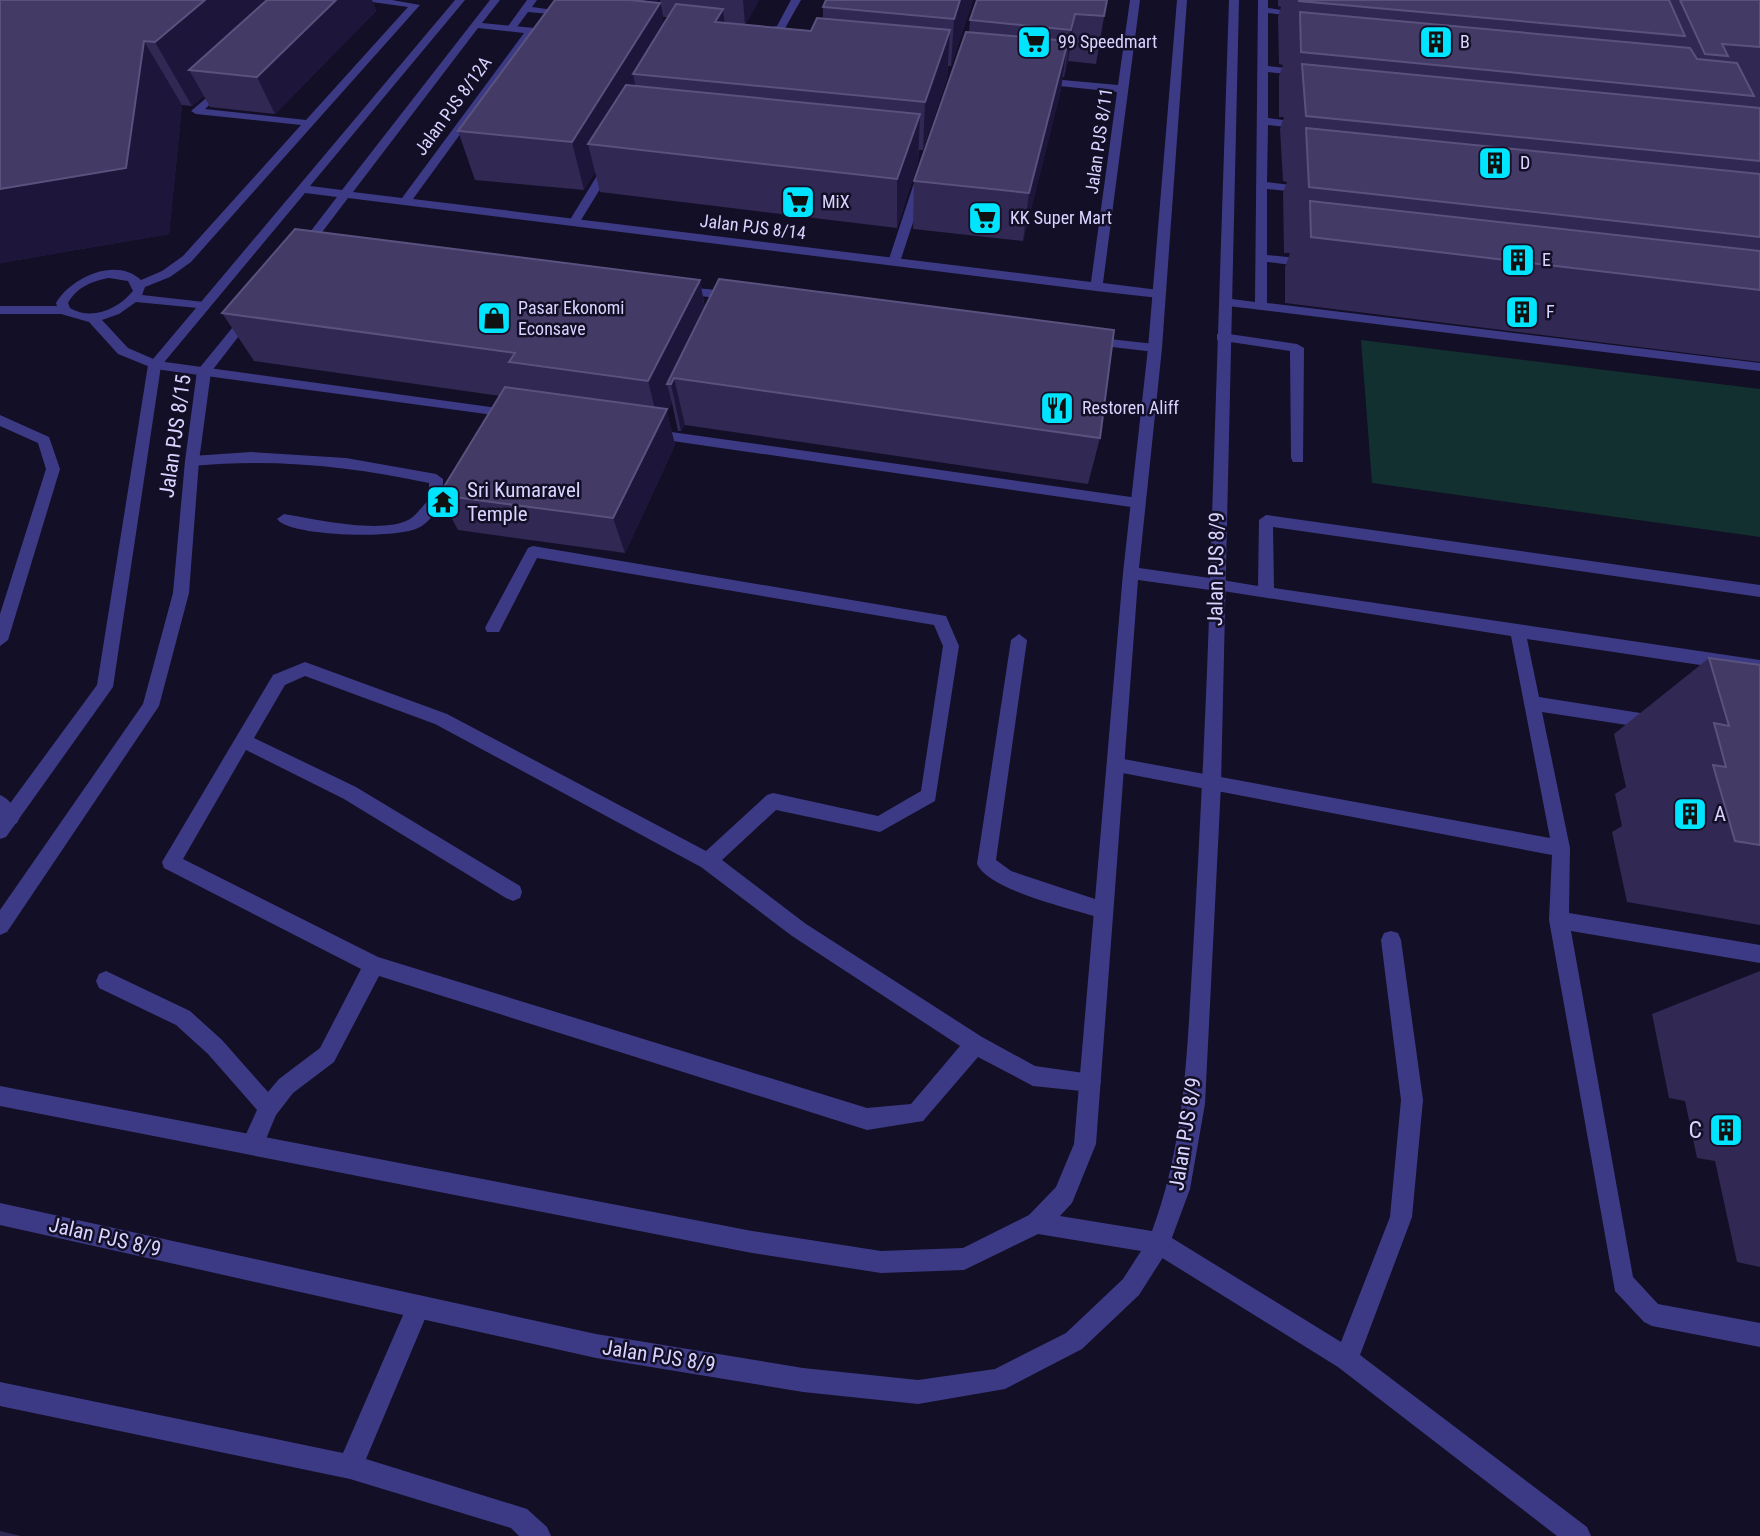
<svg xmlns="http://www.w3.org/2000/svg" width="1760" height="1536" font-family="'Roboto Condensed',sans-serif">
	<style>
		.green { fill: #12302f }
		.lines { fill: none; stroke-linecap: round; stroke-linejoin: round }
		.service { fill: #3d3a85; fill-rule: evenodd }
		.minor { fill: #3d3a85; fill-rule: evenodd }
		.tertiary { fill: #3d3a85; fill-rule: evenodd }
		.wall { fill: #312854 }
		.shaded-wall { fill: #1d163a }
		.building { fill: #433a66; stroke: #5a527e; stroke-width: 2 }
		.labels { text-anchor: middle; stroke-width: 5; stroke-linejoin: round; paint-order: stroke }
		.far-poi-label { font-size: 18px; fill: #d9d4ff; stroke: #130f26; text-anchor: start }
		.far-street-label { font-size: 18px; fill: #d9d4ff; stroke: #130f26 }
		.street-label { font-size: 21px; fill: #d9d4ff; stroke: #130f26 }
		.poi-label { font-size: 21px; fill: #d9d4ff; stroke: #130f26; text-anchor: start }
		.near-poi-label { font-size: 24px; fill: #d9d4ff; stroke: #130f26; text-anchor: end }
	</style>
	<rect width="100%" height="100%" fill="#130f26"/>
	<!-- green -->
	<path class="green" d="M 1361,340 L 1760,389 L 1760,537 L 1372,483 Z"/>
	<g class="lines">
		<!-- service -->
		<path class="service" d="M 358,0 L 392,0 L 420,5 L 191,262 L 170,277 L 145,287 L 142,295 L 204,302 L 210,306 L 208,309 L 136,302 L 119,314 L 102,320 L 128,348 L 158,361 L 511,410 L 518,415 L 516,418 L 155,369 L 118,354 L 89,322 L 61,314 L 0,314 L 0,306 L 57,306 L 56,303 C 70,278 116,256 141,280 L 162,271 L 183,256 L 301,125 L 196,114 L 191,111 L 225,82 L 230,85 L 229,87 L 205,109 L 306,120 L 408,7 ZM 109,278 L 128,281 L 133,291 C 118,309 92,321 70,308 L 68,303 C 77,287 92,281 109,278 Z
			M 527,0 L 537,0 L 532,7 L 575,13 L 570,16 L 528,12 L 514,31 L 508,31 L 506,29 Z
			M 791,0 L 801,0 L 784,30 L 755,34 L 755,30 L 777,26 Z
			M 1258,0 L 1268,0 L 1268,8 L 1308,14 L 1303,17 L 1268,13 L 1268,66 L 1303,70 L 1308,73 L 1303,76 L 1268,72 L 1268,118 L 1305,123 L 1310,126 L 1305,129 L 1268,125 L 1267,182 L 1307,187 L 1313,190 L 1307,193 L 1267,189 L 1267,255 L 1308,259 L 1314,263 L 1308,267 L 1267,262 L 1267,303 L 1760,363 L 1760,371 L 1220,305 L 1220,299 L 1224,298 L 1255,302 Z
			M 606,161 L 616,163 L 578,225 L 570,225 L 568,223 Z
			M 920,180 L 926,183 L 900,262 L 890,265 L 888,262 L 914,183 Z
			M 1222,333 L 1297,344 L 1304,348 L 1303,462 L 1293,462 L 1291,458 L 1290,351 L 1217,340 L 1217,334 Z
			M 0,415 L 49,437 L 60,469 L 8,640 L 0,646 L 0,614 L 46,469 L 38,443 L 0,426 Z
			M 650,429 L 1138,498 L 1145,503 L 1138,508 L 645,437 L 643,434 Z
			M 251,452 L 346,458 L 436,474 L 443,479 L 443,500 C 437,510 429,523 418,528 C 397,539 290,537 277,519 L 284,514 C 314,519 383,535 410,519 C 417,514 423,506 429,499 L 429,483 C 351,466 272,458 192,466 L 185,461 L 192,456 Z
			M 1266,515 L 1760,585 L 1760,597 L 1273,527 L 1274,588 L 1760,660 L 1760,674 L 1527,639 L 1539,697 L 1653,715 L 1659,717 L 1662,722 L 1659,727 L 1653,729 L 1542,712 L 1570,848 L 1569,913 L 1760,945 L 1760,963 L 1571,931 L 1633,1277 L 1658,1304 L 1760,1323 L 1760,1347 L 1652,1326 L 1644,1322 L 1615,1291 L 1549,920 L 1552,855 L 1112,771 L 1109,766 L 1112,761 L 1118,758 L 1550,838 L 1511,636 L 1210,589 L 1208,585 L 1210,581 L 1216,579 L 1258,586 L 1259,520 Z
			M 533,546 L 946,616 L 959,646 L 935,801 L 880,832 L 776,810 L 722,860 L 806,924 L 982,1037 L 1035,1066 L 1098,1075 L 1101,1082 L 1098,1089 L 1091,1092 L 1033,1086 L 978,1057 L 923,1121 L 867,1130 L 379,976 L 334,1062 L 293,1093 L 276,1115 L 261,1151 L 253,1154 L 245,1151 L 242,1143 L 257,1110 L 208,1054 L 176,1025 L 99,988 L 96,981 L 99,974 L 106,971 L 190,1011 L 222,1040 L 268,1092 L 279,1079 L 320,1048 L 361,969 L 164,868 L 162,862 L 273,675 L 305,662 L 447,714 L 706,851 L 767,795 L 773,793 L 878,816 L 921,791 L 943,646 L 934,625 L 537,558 L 499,632 L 487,632 L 485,628 L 487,624 L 528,548 ZM 305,676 L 435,724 L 701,867 L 792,936 L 960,1046 L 911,1104 L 867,1108 L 378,957 L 183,859 L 246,750 L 344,799 L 506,898 L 513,901 L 520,898 L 522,892 L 520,886 L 356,787 L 254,738 L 285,685 Z
			M 1019,634 L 1027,640 L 996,860 L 1011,871 L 1110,904 L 1113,910 L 1110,916 L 1103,919 C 1074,909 989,891 977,864 L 1011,640 Z
			M 0,795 C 9,799 16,808 20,817 L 17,823 L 11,825 L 0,817 Z
			M 1391,931 L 1398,933 L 1401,940 L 1423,1100 L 1412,1217 L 1360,1355 L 1587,1527 L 1591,1536 L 1557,1536 L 1338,1367 L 1151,1251 L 1148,1243 L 1151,1235 L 1159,1232 L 1167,1235 L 1341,1342 L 1390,1217 L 1401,1100 L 1381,940 L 1384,933 Z"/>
		<!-- minor -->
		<path class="minor" d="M 455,0 L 465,0 L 310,186 L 342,190 L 490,0 L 500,0 L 482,23 L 556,30 L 561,33 L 556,36 L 533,34 L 413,199 L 1091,282 L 1117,92 L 1040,84 L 1035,81 L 1040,78 L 1118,85 L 1130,0 L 1140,0 L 1103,283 L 1159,290 L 1165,294 L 1159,298 L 1096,291 L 348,198 L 307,252 L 303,253 L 297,249 L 337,197 L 305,193 L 161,366 L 113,687 L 6,837 L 0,839 L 0,817 L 97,685 L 148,365 ZM 478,28 L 524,33 L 402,198 L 353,192 Z
			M 678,286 L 734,292 L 740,296 L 734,300 L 674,293 L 674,287 Z
			M 250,310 L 256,314 L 211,372 L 199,461 L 189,593 L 159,706 L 7,932 L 0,935 L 0,910 L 143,704 L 173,593 L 185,461 L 197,371 L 246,311 Z
			M 1091,337 L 1155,344 L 1162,348 L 1155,352 L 1086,344 L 1086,338 Z
			M 418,1295 L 426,1299 L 430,1307 L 366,1459 L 527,1509 L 547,1527 L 551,1536 L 519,1536 L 511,1528 L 350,1479 L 0,1406 L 0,1382 L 343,1453 L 410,1299 Z"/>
		<!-- tertiary -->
		<path class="tertiary" d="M 1177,0 L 1187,0 L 1162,348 L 1139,568 L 1210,578 L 1229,0 L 1239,0 L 1221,785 L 1205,1104 L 1190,1189 L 1167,1251 L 1139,1295 L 1082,1349 L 1005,1389 L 918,1404 L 803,1392 L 596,1358 L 0,1225 L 0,1203 L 596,1334 L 803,1368 L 918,1380 L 995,1369 L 1066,1333 L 1123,1279 L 1141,1251 L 1038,1234 L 964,1270 L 881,1273 L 752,1253 L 0,1106 L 0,1086 L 752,1231 L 881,1251 L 963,1248 L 1029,1215 L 1056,1187 L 1074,1144 L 1123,573 L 1148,348 ZM 1138,580 L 1210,590 C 1206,711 1200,832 1193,952 C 1187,1047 1186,1141 1152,1231 L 1060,1216 L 1072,1203 L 1096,1144 Z"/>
	</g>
	<!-- wall -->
	<path class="wall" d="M 0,0 L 372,0 L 376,11 L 275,114 L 210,107 L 204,96 L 192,106 L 182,105 L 169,234 L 0,263 Z
		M 555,0 L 658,0 L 656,3 L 664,24 L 668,17 L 663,17 L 660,0 L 759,0 L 745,25 L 811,31 L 823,18 L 823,7 L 973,0 L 951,66 L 948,66 L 947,78 L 923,150 L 919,150 L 918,162 L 897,228 L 600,192 L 595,172 L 584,190 L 475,180 L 458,131 Z
		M 1107,0 L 1096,64 L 1068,61 L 1064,77 L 1062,77 L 1061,89 L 1023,241 L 913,229 L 914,181 L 969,32 L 970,20 Z
		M 1278,0 L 1760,0 L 1760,362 L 1285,303 L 1285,267 L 1290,253 L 1284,253 L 1283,193 L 1287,182 L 1283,181 L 1280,129 L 1284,117 L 1279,117 L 1279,76 L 1283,65 L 1279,64 L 1278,17 L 1281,7 L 1278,6 Z
		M 700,280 L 705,308 L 1100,438 L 1088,484 L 685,425 L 681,431 L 678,431 L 672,403 L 667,412 L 675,445 L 625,553 L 458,530 L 439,495 L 500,396 L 254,361 L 222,313 Z
		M 1709,658 L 1760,665 L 1760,925 L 1627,902 L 1612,832 L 1622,826 L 1615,794 L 1626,787 L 1614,734 Z
		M 1760,971 L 1760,1267 L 1737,1262 L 1715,1161 L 1697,1158 L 1685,1101 L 1669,1098 L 1652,1014 Z
		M 0,1531 L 21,1536 L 0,1536 Z"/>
	<!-- shaded-wall -->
	<path class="shaded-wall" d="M 205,0 L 286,0 L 189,70 L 204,96 L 192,106 L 155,42 Z
		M 336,0 L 372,0 L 376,11 L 275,114 L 257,77 Z
		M 645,0 L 658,0 L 648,15 Z
		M 743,0 L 759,0 L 745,25 Z
		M 960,0 L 973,0 L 951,66 L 954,19 Z
		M 660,3 L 668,50 L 633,74 L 638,100 L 588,144 L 595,172 L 584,190 L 572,142 Z
		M 723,9 L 728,56 L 715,22 Z
		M 1075,14 L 1068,61 L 1064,77 L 1071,30 Z
		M 950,30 L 947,78 L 923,150 L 925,102 Z
		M 144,41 L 182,105 L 169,234 L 0,263 L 0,189 Z
		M 1068,41 L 1061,89 L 1023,241 L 1029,193 Z
		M 920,114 L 918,162 L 897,228 L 897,179 Z
		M 700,280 L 708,328 L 674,378 L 685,425 L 681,431 L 671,384 L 667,384 L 672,403 L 667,412 L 675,445 L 625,553 L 613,518 L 659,425 L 648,381 Z"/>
	<!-- building -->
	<path class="building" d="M 0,0 L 205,0 L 155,42 L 144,41 L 126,168 L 0,189 Z
		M 267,0 L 336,0 L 257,77 L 189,70 Z
		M 555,0 L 629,0 L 660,3 L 572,142 L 458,131 Z
		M 826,0 L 960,0 L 954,19 L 823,7 Z
		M 977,0 L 1107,0 L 1104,16 L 1075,14 L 1071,30 L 970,20 Z
		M 1299,0 L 1669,0 L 1685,36 L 1299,1 Z
		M 1680,0 L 1760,0 L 1760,47 L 1722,44 L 1728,56 L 1705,54 Z
		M 676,4 L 723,9 L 715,22 L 811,31 L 817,18 L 950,30 L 925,102 L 633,74 Z
		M 1300,12 L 1690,48 L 1697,59 L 1737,63 L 1754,96 L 1301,52 Z
		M 966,32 L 1068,41 L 1029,193 L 914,181 Z
		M 1302,64 L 1760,108 L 1760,161 L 1306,116 Z
		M 626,85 L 920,114 L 897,179 L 588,144 Z
		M 1306,128 L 1760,174 L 1760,237 L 1309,187 Z
		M 1310,201 L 1760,251 L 1760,290 L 1311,237 Z
		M 295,229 L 700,280 L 648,381 L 509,362 L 515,353 L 222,313 Z
		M 719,279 L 1114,330 L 1100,438 L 674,378 L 671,384 L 667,384 Z
		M 505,387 L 667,409 L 613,518 L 439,495 Z
		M 1709,658 L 1760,665 L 1760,845 L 1735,841 L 1713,765 L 1726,767 L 1714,723 L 1729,726 Z"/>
	<!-- icons -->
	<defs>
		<g id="supermarket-square" transform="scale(1.75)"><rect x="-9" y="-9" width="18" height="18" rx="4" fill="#00e5ff" stroke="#130f26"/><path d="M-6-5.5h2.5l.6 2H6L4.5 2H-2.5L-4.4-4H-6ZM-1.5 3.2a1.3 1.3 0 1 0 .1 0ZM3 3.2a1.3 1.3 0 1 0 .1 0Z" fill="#111"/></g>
		<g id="building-square" transform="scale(1.75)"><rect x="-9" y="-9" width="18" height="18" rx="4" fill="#00e5ff" stroke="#130f26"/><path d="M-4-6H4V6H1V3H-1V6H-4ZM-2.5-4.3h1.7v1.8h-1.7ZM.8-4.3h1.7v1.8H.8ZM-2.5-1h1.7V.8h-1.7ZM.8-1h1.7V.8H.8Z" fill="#111"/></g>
		<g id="shop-square" transform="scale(1.75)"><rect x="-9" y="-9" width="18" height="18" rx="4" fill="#00e5ff" stroke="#130f26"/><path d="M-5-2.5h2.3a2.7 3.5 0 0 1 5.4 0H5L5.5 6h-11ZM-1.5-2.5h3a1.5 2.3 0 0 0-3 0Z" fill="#111"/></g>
		<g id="restaurant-square" transform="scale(1.75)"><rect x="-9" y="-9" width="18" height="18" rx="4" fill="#00e5ff" stroke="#130f26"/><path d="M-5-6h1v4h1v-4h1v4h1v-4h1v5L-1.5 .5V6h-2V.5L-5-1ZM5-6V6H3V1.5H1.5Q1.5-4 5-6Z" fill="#111"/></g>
		<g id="temple-square" transform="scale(1.75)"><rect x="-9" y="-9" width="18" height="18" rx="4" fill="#00e5ff" stroke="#130f26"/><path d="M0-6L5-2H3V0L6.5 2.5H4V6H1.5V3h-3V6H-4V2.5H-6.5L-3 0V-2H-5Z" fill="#111"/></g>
	</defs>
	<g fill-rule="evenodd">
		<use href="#supermarket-square" x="1034" y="42"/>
		<use href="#building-square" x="1436" y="42"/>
		<use href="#building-square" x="1495" y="163"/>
		<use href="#supermarket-square" x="798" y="202"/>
		<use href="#supermarket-square" x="985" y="218"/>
		<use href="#building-square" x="1518" y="260"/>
		<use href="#building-square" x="1522" y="312"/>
		<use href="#shop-square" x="494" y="318"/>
		<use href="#restaurant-square" x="1057" y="408"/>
		<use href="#temple-square" x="443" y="502"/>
		<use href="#building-square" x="1690" y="814"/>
		<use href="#building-square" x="1726" y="1130"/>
	</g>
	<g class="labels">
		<!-- far-poi labels -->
		<g class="far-poi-label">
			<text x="1058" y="48">99 Speedmart</text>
			<text x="1460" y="48">B</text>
			<text x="1520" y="169">D</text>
			<text x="822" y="208">MiX</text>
			<text x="1010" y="224">KK Super Mart</text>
			<text x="1542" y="266">E</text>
			<text x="518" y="314">Pasar Ekonomi<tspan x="518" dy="21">Econsave</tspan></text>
			<text x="1546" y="318">F</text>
			<text x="1082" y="414">Restoren Aliff</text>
		</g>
		<!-- far-street labels -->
		<g class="far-street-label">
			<text transform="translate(453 106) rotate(-54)" y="6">Jalan PJS 8/12A</text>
			<text transform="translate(1099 141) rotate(-82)" y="6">Jalan PJS 8/11</text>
			<text transform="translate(753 227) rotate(7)" y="6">Jalan PJS 8/14</text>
		</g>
		<!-- street labels -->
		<g class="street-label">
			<text transform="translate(175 436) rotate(-82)" y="7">Jalan PJS 8/15</text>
			<text transform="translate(1216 569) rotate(-89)" y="7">Jalan PJS 8/9</text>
			<text transform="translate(1185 1134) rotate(-81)" y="7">Jalan PJS 8/9</text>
			<text transform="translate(105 1237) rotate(13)" y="7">Jalan PJS 8/9</text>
			<text transform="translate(659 1356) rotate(9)" y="7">Jalan PJS 8/9</text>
		</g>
		<!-- poi labels -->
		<g class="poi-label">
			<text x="467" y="497">Sri Kumaravel<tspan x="467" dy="24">Temple</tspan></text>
			<text x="1714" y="821">A</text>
		</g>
		<!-- near-poi labels -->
		<g class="near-poi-label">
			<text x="1702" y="1138">C</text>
		</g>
	</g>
</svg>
